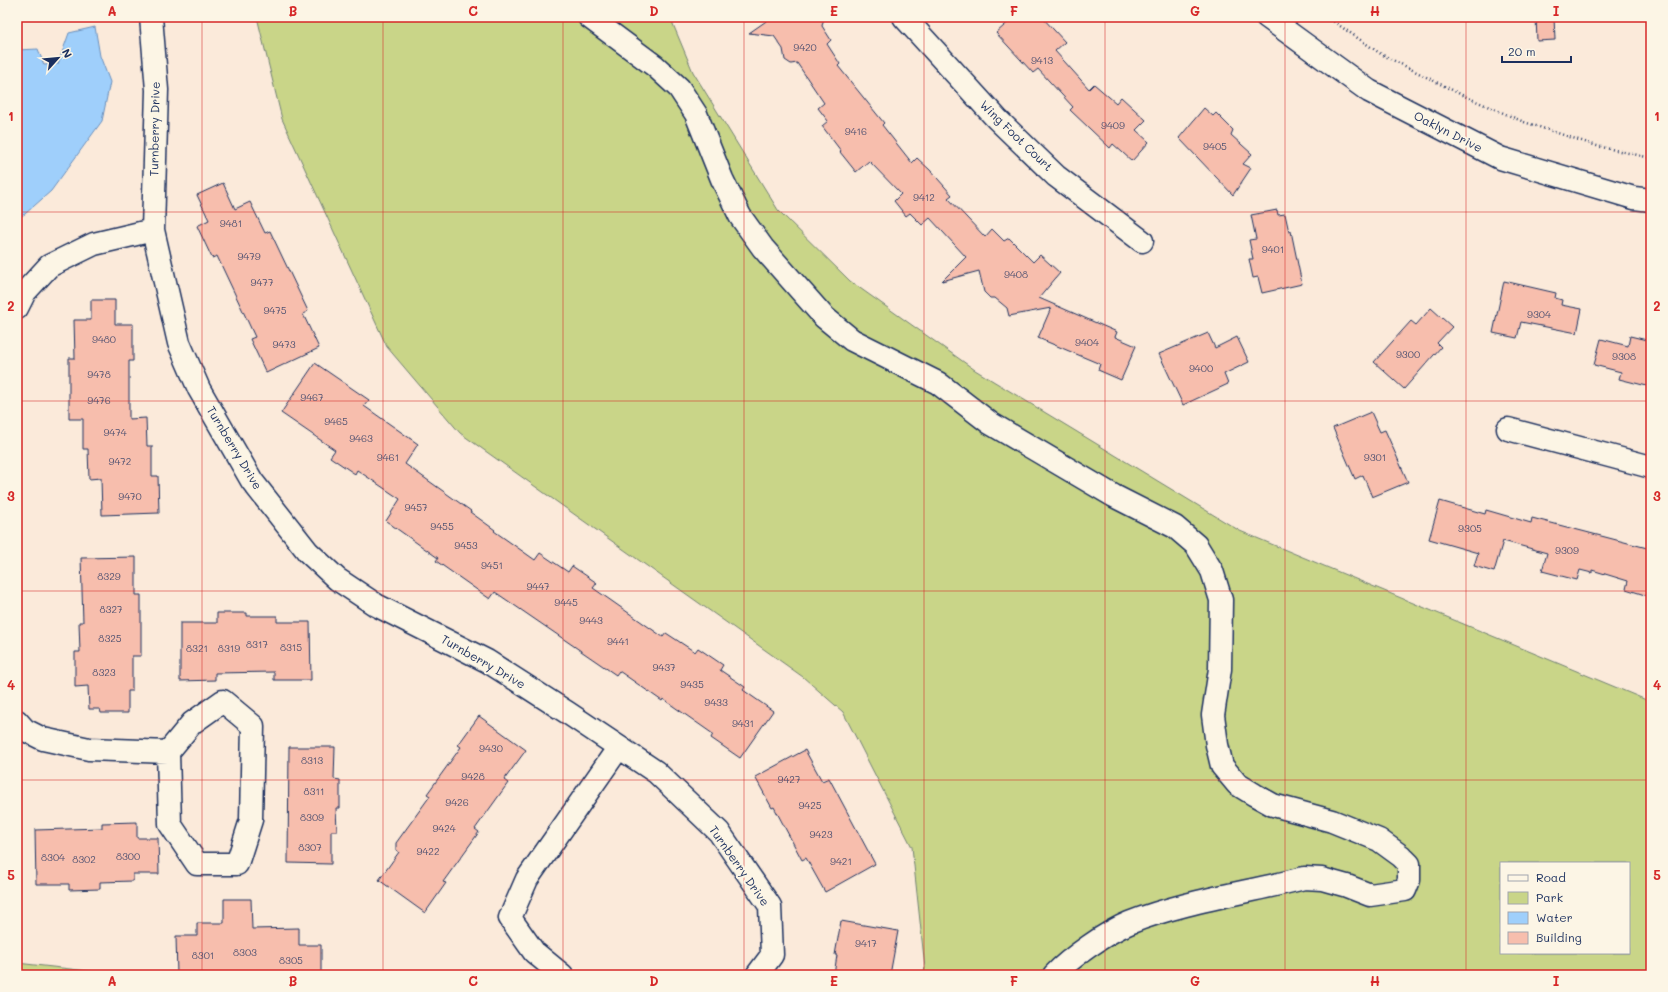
<svg xmlns="http://www.w3.org/2000/svg" width="1668" height="992" font-family="Mali,sans-serif">
	<style>
		.green { fill: #c9d588; stroke: #728273; fill-rule: evenodd }
		.water { fill: #9fcffb; stroke: #6a8fbc }
		.building { fill: #f7bead; stroke: #1b2f5e }
		.lines { fill: none; stroke-linecap: round; stroke-linejoin: round }
		.minor-casing { stroke: #1b2f5e; stroke-width: 25 }
		.path { stroke: #1b2f5e; stroke-width: 2.5; stroke-dasharray: 1 3; stroke-linecap: butt }
		.minor { stroke: #fcf5e5; stroke-width: 22 }
		.grid { fill: none; stroke: #d62828; stroke-width: 1; stroke-opacity: 0.55 }
		.labels { text-anchor: middle; stroke-width: 4; stroke-linejoin: round; paint-order: stroke }
		.number-label { font-size: 10px; fill: #525372 }
		.street-label { font-size: 12px; fill: #1b2f5e; stroke: #fcf5e5 }
		.neatline { fill: none; stroke: #d62828; stroke-width: 1.5 }
		.grid-label { font-size: 13px; text-anchor: middle; font-weight: bold; fill: #d62828 }
	</style>
	<rect width="100%" height="100%" fill="#fbeada"/>
	<filter id="ink" filterUnits="userSpaceOnUse"><feTurbulence type="fractalNoise" baseFrequency=".025" numOctaves="2"/><feDisplacementMap in="SourceGraphic" scale="8" xChannelSelector="R" yChannelSelector="G"/><feConvolveMatrix kernelMatrix="1 2 1 2 8 2 1 2 1" color-interpolation-filters="sRGB"/></filter>
	<g filter="url(#ink)">
		<!-- green -->
		<path class="green" d="M 257,17 L 670,17 L 693,72 L 778,210 L 850,281 L 975,370 L 1240,531 L 1651,702 L 1651,975 L 923,975 L 925,968 L 912,847 L 843,712 L 803,677 L 460,433 L 387,347 L 282,119 ZM 1501,863 L 1629,863 L 1629,953 L 1501,953 Z
			M 17,963 L 115,974 L 116,975 L 17,975 Z"/>
		<!-- water -->
		<path class="water" d="M 95,27 L 100,56 L 110,82 L 102,121 L 51,191 L 25,214 L 17,218 L 17,50 L 38,49 L 44,65 L 58,64 L 69,33 Z"/>
		<!-- building -->
		<path class="building" d="M 772,17 L 824,17 L 822,26 L 831,40 L 827,44 L 840,64 L 838,66 L 884,123 L 882,125 L 912,163 L 917,158 L 930,170 L 952,195 L 948,198 L 985,237 L 992,229 L 1004,241 L 1009,238 L 1033,262 L 1040,255 L 1060,273 L 1039,298 L 1117,332 L 1115,337 L 1136,346 L 1121,380 L 1098,370 L 1100,364 L 1038,338 L 1051,308 L 1009,316 L 1007,308 L 995,298 L 990,298 L 984,292 L 979,271 L 942,281 L 966,257 L 930,218 L 922,225 L 910,213 L 906,216 L 894,201 L 901,194 L 869,161 L 856,172 L 840,152 L 841,151 L 822,126 L 828,121 L 818,108 L 824,103 L 797,63 L 791,64 L 785,60 L 783,49 L 774,36 L 749,33 Z
			M 1014,17 L 1042,17 L 1065,42 L 1055,51 L 1089,89 L 1094,84 L 1116,103 L 1121,97 L 1146,120 L 1136,130 L 1149,142 L 1132,161 L 1113,144 L 1110,148 L 1070,110 L 1073,107 L 1038,69 L 1033,73 L 996,33 Z
			M 1536,17 L 1554,17 L 1555,40 L 1537,41 Z
			M 1204,108 L 1213,116 L 1216,113 L 1233,130 L 1231,135 L 1252,154 L 1243,164 L 1251,168 L 1233,195 L 1179,138 Z
			M 223,183 L 235,209 L 250,202 L 265,233 L 270,231 L 308,311 L 303,314 L 319,348 L 266,373 L 250,339 L 255,337 L 242,309 L 217,256 L 212,258 L 197,226 L 209,220 L 197,195 Z
			M 1277,210 L 1278,215 L 1285,214 L 1289,232 L 1291,231 L 1302,284 L 1262,293 L 1258,277 L 1253,278 L 1249,259 L 1253,259 L 1249,240 L 1256,239 L 1251,215 Z
			M 1504,281 L 1556,293 L 1555,298 L 1562,300 L 1561,305 L 1582,309 L 1577,333 L 1521,322 L 1517,338 L 1493,333 Z
			M 91,300 L 115,300 L 115,324 L 133,324 L 133,361 L 129,361 L 129,419 L 146,418 L 147,446 L 152,446 L 152,476 L 158,476 L 159,513 L 102,515 L 101,478 L 89,479 L 88,449 L 83,449 L 83,419 L 69,419 L 69,358 L 75,358 L 74,320 L 91,320 Z
			M 1431,308 L 1452,327 L 1437,343 L 1441,347 L 1404,389 L 1374,362 L 1411,321 L 1416,325 Z
			M 1208,333 L 1215,348 L 1237,337 L 1249,362 L 1224,374 L 1228,384 L 1183,405 L 1159,354 Z
			M 1630,336 L 1651,341 L 1651,387 L 1619,379 L 1621,372 L 1594,365 L 1601,339 L 1628,346 Z
			M 315,363 L 369,400 L 364,406 L 418,444 L 405,464 L 471,511 L 470,512 L 495,530 L 494,531 L 535,560 L 540,553 L 568,572 L 572,566 L 597,583 L 593,588 L 663,637 L 666,633 L 695,652 L 698,648 L 723,665 L 720,670 L 745,687 L 743,690 L 773,711 L 740,758 L 711,738 L 713,734 L 663,699 L 662,701 L 619,671 L 616,675 L 495,592 L 490,599 L 436,561 L 438,558 L 386,521 L 400,499 L 357,470 L 355,474 L 330,457 L 335,450 L 281,413 Z
			M 1371,412 L 1380,432 L 1385,430 L 1408,482 L 1372,497 L 1363,475 L 1355,479 L 1333,428 Z
			M 1440,501 L 1485,514 L 1486,510 L 1531,523 L 1532,518 L 1651,549 L 1651,597 L 1626,589 L 1628,581 L 1592,570 L 1592,573 L 1580,570 L 1577,580 L 1542,571 L 1547,553 L 1503,541 L 1494,572 L 1474,566 L 1478,553 L 1429,539 Z
			M 136,557 L 136,595 L 141,595 L 141,656 L 132,656 L 132,691 L 128,691 L 128,713 L 101,713 L 100,709 L 89,709 L 88,686 L 75,687 L 75,652 L 80,652 L 79,622 L 83,622 L 81,558 Z
			M 217,613 L 247,613 L 247,616 L 277,616 L 277,622 L 310,622 L 311,680 L 274,680 L 274,672 L 215,673 L 215,680 L 180,681 L 180,623 L 217,623 Z
			M 479,716 L 526,750 L 504,780 L 508,783 L 475,829 L 479,832 L 443,882 L 446,883 L 425,913 L 379,880 L 399,852 L 396,850 L 396,843 L 430,796 L 427,794 L 461,747 L 458,745 Z
			M 289,747 L 335,747 L 334,779 L 340,780 L 340,808 L 336,808 L 337,831 L 331,831 L 331,864 L 288,863 Z
			M 805,750 L 822,781 L 829,778 L 875,864 L 825,892 L 806,858 L 802,860 L 774,807 L 772,808 L 755,777 Z
			M 137,822 L 137,838 L 158,838 L 159,874 L 133,874 L 133,881 L 100,882 L 100,889 L 69,890 L 69,884 L 36,884 L 35,830 L 102,828 L 102,823 Z
			M 224,899 L 251,899 L 252,929 L 299,928 L 299,945 L 321,945 L 321,975 L 177,975 L 176,936 L 197,936 L 197,923 L 224,923 Z
			M 841,921 L 898,931 L 890,975 L 834,975 L 837,955 L 835,955 Z"/>
		<g class="lines">
			<!-- minor casing -->
			<g class="minor-casing">
				<path id="minor" d="M 151,17 L 157,90 L 153,230 L 179,343 L 199,389 L 252,481 L 308,552 L 337,579 L 376,605 L 487,661 L 568,713 L 656,772 L 719,832 L 770,906 L 772,955 L 757,975
					M 589,17 L 655,66 L 679,88 L 696,114 L 722,179 L 740,216 L 763,248 L 824,317 L 852,340 L 938,383 L 990,423 L 1114,496 L 1175,527 L 1196,545 L 1212,571 L 1221,600 L 1220,669 L 1213,715 L 1217,745 L 1222,766 L 1237,784 L 1255,795 L 1273,805 L 1332,821 L 1379,840 L 1401,856 L 1409,864 L 1409,880 L 1405,890 L 1370,895 L 1347,886 L 1322,879 L 1304,878 C 1246,893 1185,901 1129,923 C 1107,932 1070,958 1054,975
					M 904,17 L 997,119 L 1056,176 L 1142,241
					M 1267,17 L 1369,91 L 1500,158 L 1634,198 L 1651,200
					M 17,308 L 25,292 L 49,266 L 94,244 L 153,230
					M 1508,429 L 1651,467
					M 223,701 L 253,726 L 251,820 L 237,864 L 197,864 L 170,824 L 168,752 L 192,723 Z
					M 17,721 L 25,730 L 43,739 L 89,749 L 168,752
					M 562,975 L 534,952 L 510,918 L 527,879 L 619,747"/>
			</g>
			<!-- path -->
			<path class="path" d="M 1327,17 L 1381,54 L 1462,95 L 1524,122 L 1597,146 L 1651,158"/>
			<!-- minor -->
			<use href="#minor" class="minor"/>
		</g>
	</g>
	<!-- grid -->
	<path class="grid" d="M 202,17 L 202,975M 383,17 L 383,975M 563,17 L 563,975M 744,17 L 744,975M 924,17 L 924,975M 1105,17 L 1105,975M 1285,17 L 1285,975M 1466,17 L 1466,975M 17,212 L 1651,212M 17,401 L 1651,401M 17,591 L 1651,591M 17,780 L 1651,780"/>
	<g class="labels">
		<!-- number labels -->
		<g class="number-label">
			<text x="805" y="51">9420</text>
			<text x="1042" y="64">9413</text>
			<text x="1113" y="129">9409</text>
			<text x="856" y="135">9416</text>
			<text x="1215" y="150">9405</text>
			<text x="924" y="201">9412</text>
			<text x="231" y="227">9481</text>
			<text x="1273" y="253">9401</text>
			<text x="249" y="260">9479</text>
			<text x="1016" y="278">9408</text>
			<text x="262" y="286">9477</text>
			<text x="275" y="314">9475</text>
			<text x="1539" y="318">9304</text>
			<text x="104" y="343">9480</text>
			<text x="1087" y="346">9404</text>
			<text x="284" y="348">9473</text>
			<text x="1408" y="358">9300</text>
			<text x="1624" y="360">9308</text>
			<text x="1201" y="372">9400</text>
			<text x="99" y="378">9478</text>
			<text x="312" y="401">9467</text>
			<text x="99" y="404">9476</text>
			<text x="336" y="425">9465</text>
			<text x="115" y="436">9474</text>
			<text x="361" y="442">9463</text>
			<text x="388" y="461">9461</text>
			<text x="1375" y="461">9301</text>
			<text x="120" y="465">9472</text>
			<text x="130" y="500">9470</text>
			<text x="416" y="511">9457</text>
			<text x="442" y="530">9455</text>
			<text x="1470" y="532">9305</text>
			<text x="466" y="549">9453</text>
			<text x="1567" y="554">9309</text>
			<text x="492" y="569">9451</text>
			<text x="109" y="580">8329</text>
			<text x="538" y="590">9447</text>
			<text x="566" y="606">9445</text>
			<text x="111" y="613">8327</text>
			<text x="591" y="624">9443</text>
			<text x="110" y="642">8325</text>
			<text x="618" y="645">9441</text>
			<text x="257" y="648">8317</text>
			<text x="291" y="651">8315</text>
			<text x="197" y="652">8321</text>
			<text x="229" y="652">8319</text>
			<text x="664" y="671">9437</text>
			<text x="104" y="676">8323</text>
			<text x="692" y="688">9435</text>
			<text x="716" y="706">9433</text>
			<text x="743" y="727">9431</text>
			<text x="491" y="752">9430</text>
			<text x="312" y="764">8313</text>
			<text x="473" y="780">9428</text>
			<text x="789" y="783">9427</text>
			<text x="314" y="795">8311</text>
			<text x="457" y="806">9426</text>
			<text x="810" y="809">9425</text>
			<text x="312" y="821">8309</text>
			<text x="444" y="832">9424</text>
			<text x="821" y="838">9423</text>
			<text x="310" y="851">8307</text>
			<text x="428" y="855">9422</text>
			<text x="128" y="860">8300</text>
			<text x="53" y="861">8304</text>
			<text x="84" y="863">8302</text>
			<text x="841" y="865">9421</text>
			<text x="866" y="947">9417</text>
			<text x="245" y="956">8303</text>
			<text x="203" y="959">8301</text>
			<text x="291" y="964">8305</text>
		</g>
		<!-- street labels -->
		<g class="street-label">
			<text transform="translate(155 129) rotate(-89)" y="4">Turnberry Drive</text>
			<text transform="translate(1448 132) rotate(27)" y="4">Oaklyn Drive</text>
			<text transform="translate(1016 136) rotate(44)" y="4">Wing Foot Court</text>
			<text transform="translate(234 448) rotate(59)" y="4">Turnberry Drive</text>
			<text transform="translate(483 662) rotate(30)" y="4">Turnberry Drive</text>
			<text transform="translate(739 866) rotate(55)" y="4">Turnberry Drive</text>
		</g>
	</g>
	<!-- margin -->
	<rect width="1668" height="992" fill="none" stroke="#fcf5e5" stroke-width="44"/>
	<!-- legend -->
	<rect x="1500" y="862" width="130" height="92" fill="#fcf5e5" stroke="#a2a6af"/>
	<rect x="1508" y="875" width="20" height="6" fill="#fcf5e5" stroke="#a2a6af"/>
	<text x="1536" y="882" font-size="12" fill="#1b2f5e">Road</text>
	<rect x="1508" y="892" width="20" height="12" fill="#c9d588" stroke="#a2a6af"/>
	<text x="1536" y="902" font-size="12" fill="#1b2f5e">Park</text>
	<rect x="1508" y="912" width="20" height="12" fill="#9fcffb" stroke="#a2a6af"/>
	<text x="1536" y="922" font-size="12" fill="#1b2f5e">Water</text>
	<rect x="1508" y="932" width="20" height="12" fill="#f7bead" stroke="#a2a6af"/>
	<text x="1536" y="942" font-size="12" fill="#1b2f5e">Building</text>
	<!-- north arrow -->
	<g transform="translate(58 58) rotate(63)" stroke="#fcf5e5" stroke-width="3" paint-order="stroke">
	<path d="M0-3L7 15L0 10L-7 15Z" fill="#1b2f5e"/>
	<text y="-6" font-size="11" font-weight="bold" text-anchor="middle" fill="#1b2f5e">N</text>
	</g>
	<!-- scale -->
	<path d="M1502 56v6h69v-6" fill="none" stroke="#1b2f5e" stroke-width="2"/>
	<text x="1508" y="56" font-size="12" fill="#1b2f5e" stroke="#fcf5e5" stroke-width="3" paint-order="stroke">20 m</text>
	<rect x="22" y="22" width="1624" height="948" class="neatline"/>
	<g class="grid-label">
		<text x="112" y="16">A</text>
		<text x="293" y="16">B</text>
		<text x="473" y="16">C</text>
		<text x="654" y="16">D</text>
		<text x="834" y="16">E</text>
		<text x="1014" y="16">F</text>
		<text x="1195" y="16">G</text>
		<text x="1375" y="16">H</text>
		<text x="1556" y="16">I</text>
		<text x="11" y="121">1</text>
		<text x="1657" y="121">1</text>
		<text x="11" y="311">2</text>
		<text x="1657" y="311">2</text>
		<text x="11" y="501">3</text>
		<text x="1657" y="501">3</text>
		<text x="11" y="690">4</text>
		<text x="1657" y="690">4</text>
		<text x="11" y="880">5</text>
		<text x="1657" y="880">5</text>
		<text x="112" y="986">A</text>
		<text x="293" y="986">B</text>
		<text x="473" y="986">C</text>
		<text x="654" y="986">D</text>
		<text x="834" y="986">E</text>
		<text x="1014" y="986">F</text>
		<text x="1195" y="986">G</text>
		<text x="1375" y="986">H</text>
		<text x="1556" y="986">I</text>
	</g>
</svg>
